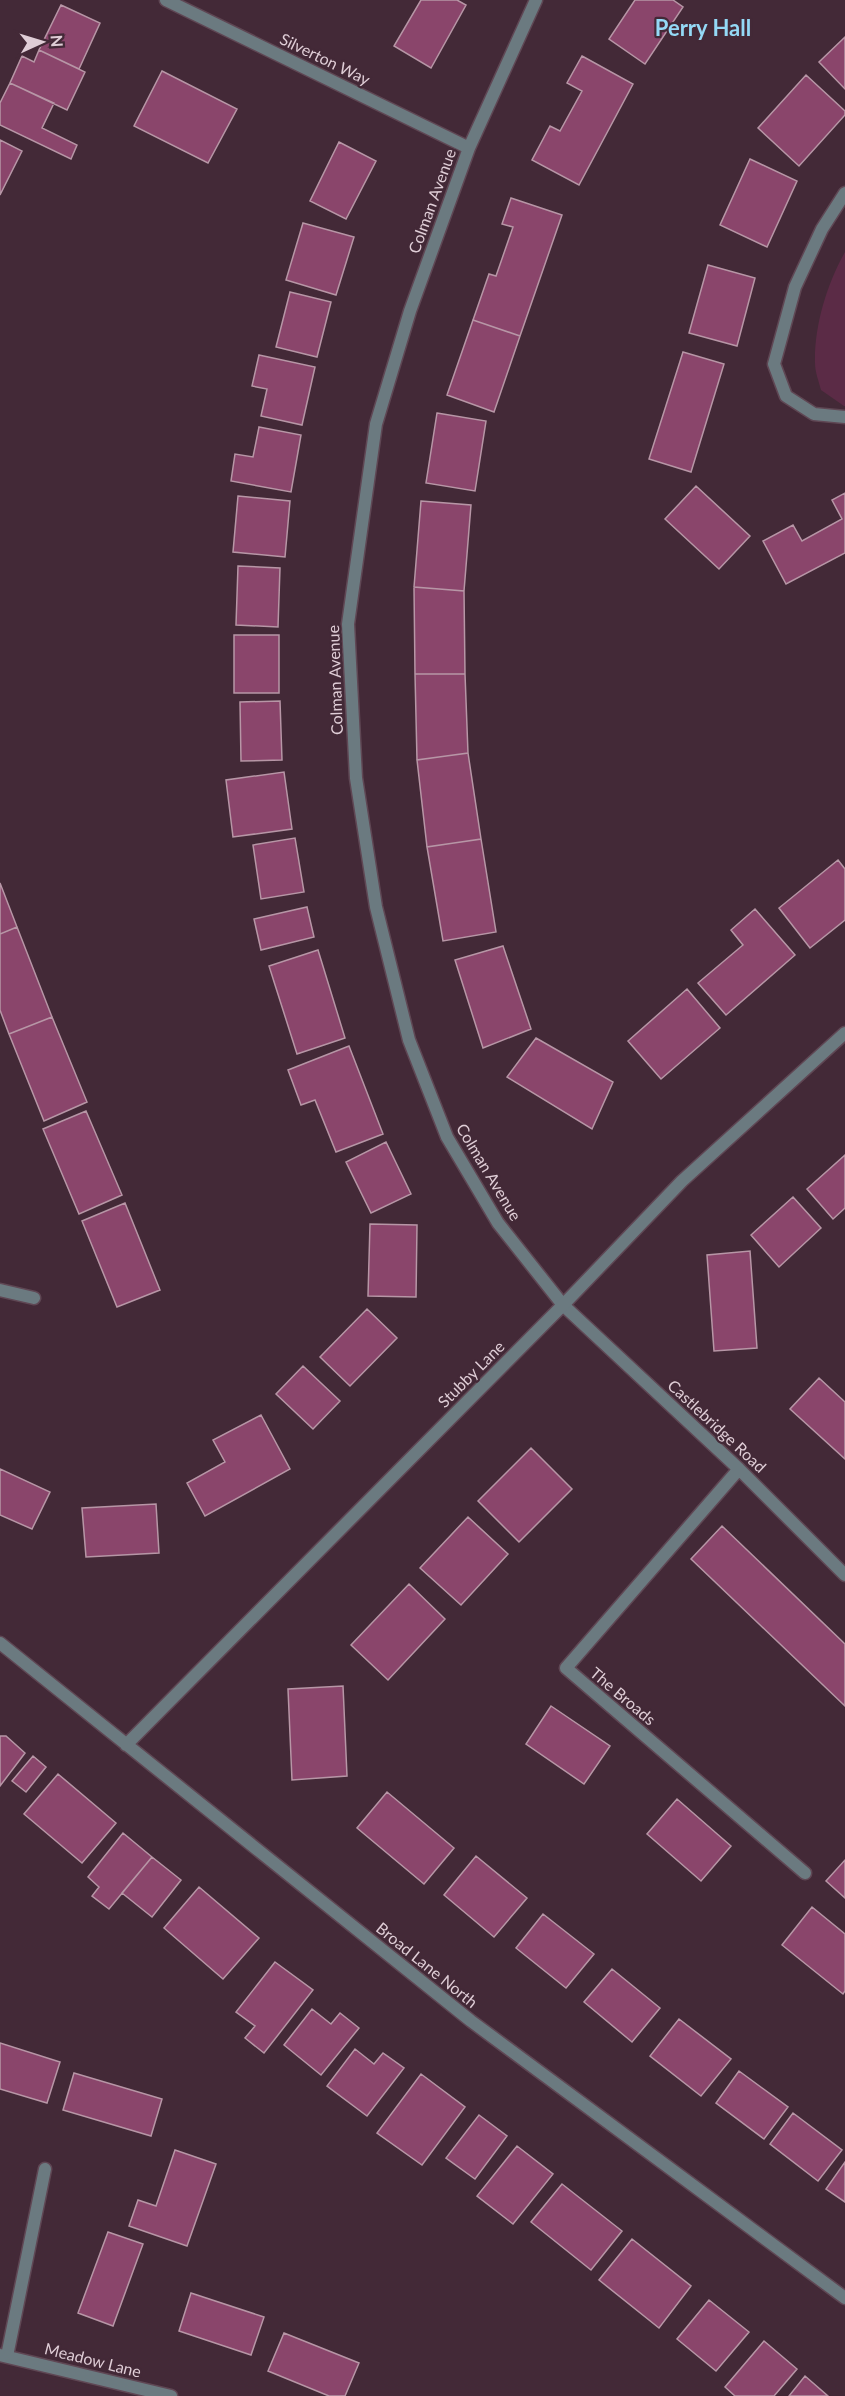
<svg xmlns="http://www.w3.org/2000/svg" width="845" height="2396" font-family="Lato,sans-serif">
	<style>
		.green { fill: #5b2b46 }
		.building { fill: #8a456b; stroke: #b796a6; stroke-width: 1.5 }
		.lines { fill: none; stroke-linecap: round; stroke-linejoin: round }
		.minor-casing { stroke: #5f4754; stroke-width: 15 }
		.tertiary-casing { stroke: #5f4754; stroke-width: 15 }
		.minor { stroke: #6b7a80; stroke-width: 12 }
		.tertiary { stroke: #6b7a80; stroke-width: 12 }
		.labels { text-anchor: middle; stroke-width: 4.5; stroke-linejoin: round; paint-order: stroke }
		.street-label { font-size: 16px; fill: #dfcdd6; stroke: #432937 }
		.district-label { font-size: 22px; font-weight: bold; fill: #94d9f6; stroke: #432937 }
	</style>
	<rect width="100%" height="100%" fill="#432937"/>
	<!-- green -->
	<path class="green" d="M 845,252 L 845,406 L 844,406 L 821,390 C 819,382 815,372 815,363 C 814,326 827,284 845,252 Z"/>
	<!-- building -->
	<path class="building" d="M 421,0 L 457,0 L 466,5 L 431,68 L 394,46 Z
		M 635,0 L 673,0 L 683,7 L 645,64 L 609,39 Z
		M 61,5 L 100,23 L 79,69 L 39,50 Z
		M 845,37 L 845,89 L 819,62 Z
		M 39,50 L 85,72 L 67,110 L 10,83 L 22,56 L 34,62 Z
		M 582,56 L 633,84 L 579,185 L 532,160 L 550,126 L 560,131 L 582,91 L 567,83 Z
		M 162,71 L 237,109 L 208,163 L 134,126 Z
		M 806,75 L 845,111 L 845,115 L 799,166 L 758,128 Z
		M 10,83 L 54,103 L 42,128 L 77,145 L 71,159 L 0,125 L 0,103 Z
		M 0,140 L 22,151 L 0,195 Z
		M 339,142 L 376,161 L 346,219 L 310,201 Z
		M 750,159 L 797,181 L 767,247 L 720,225 Z
		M 511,198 L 562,215 L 520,336 L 473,320 L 489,274 L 496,276 L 513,227 L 502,224 Z
		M 303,223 L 354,237 L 336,295 L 286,280 Z
		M 708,265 L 755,278 L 737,346 L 689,333 Z
		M 290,292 L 331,302 L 317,357 L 276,347 Z
		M 473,320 L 520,336 L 494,412 L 447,395 Z
		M 683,352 L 724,364 L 691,472 L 649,459 Z
		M 259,355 L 315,367 L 302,425 L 261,416 L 267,389 L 252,386 Z
		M 437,413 L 486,421 L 475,491 L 426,483 Z
		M 259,427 L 301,435 L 291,492 L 231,481 L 235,454 L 253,457 Z
		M 696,486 L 750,536 L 719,569 L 665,519 Z
		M 845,493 L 845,553 L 786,584 L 763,541 L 793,525 L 802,541 L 842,519 L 832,500 Z
		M 238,496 L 290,501 L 285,557 L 233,552 Z
		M 421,501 L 471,505 L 464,591 L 414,587 Z
		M 238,566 L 280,568 L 278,627 L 236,625 Z
		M 414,587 L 464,591 L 465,674 L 415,674 Z
		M 234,635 L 279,635 L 279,693 L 234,693 Z
		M 415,674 L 465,674 L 468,753 L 417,760 Z
		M 280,701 L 282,760 L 241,761 L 240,702 Z
		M 468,753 L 481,839 L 427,847 L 417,760 Z
		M 284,772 L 292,829 L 233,837 L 226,780 Z
		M 295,838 L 304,892 L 261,899 L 253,845 Z
		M 481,839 L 496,932 L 443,941 L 427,847 Z
		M 838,860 L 845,869 L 845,920 L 810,948 L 779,908 Z
		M 0,883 L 17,927 L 0,934 Z
		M 307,907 L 314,937 L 261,950 L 254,919 Z
		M 755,909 L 795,955 L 726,1015 L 698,983 L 743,945 L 731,930 Z
		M 17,927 L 52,1017 L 9,1034 L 0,1010 L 0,934 Z
		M 503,946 L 531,1029 L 483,1048 L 455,960 Z
		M 318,950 L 345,1038 L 297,1054 L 269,966 Z
		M 687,989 L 720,1028 L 661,1079 L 628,1041 Z
		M 52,1017 L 87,1102 L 44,1121 L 9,1034 Z
		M 536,1038 L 613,1082 L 592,1129 L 507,1077 Z
		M 349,1046 L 383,1134 L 336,1152 L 315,1100 L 301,1105 L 288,1070 Z
		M 86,1111 L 122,1195 L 79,1214 L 43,1129 Z
		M 386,1142 L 411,1194 L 371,1213 L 346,1162 Z
		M 845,1155 L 845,1208 L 833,1219 L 807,1189 Z
		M 793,1197 L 821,1228 L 779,1267 L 751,1235 Z
		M 125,1203 L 160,1290 L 117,1307 L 82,1221 Z
		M 370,1224 L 417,1225 L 416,1297 L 368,1296 Z
		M 750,1251 L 757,1348 L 714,1351 L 707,1255 Z
		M 367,1309 L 397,1338 L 350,1386 L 320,1357 Z
		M 303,1366 L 340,1401 L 313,1429 L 276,1394 Z
		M 819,1378 L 845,1402 L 845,1459 L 790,1409 Z
		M 261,1415 L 290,1469 L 205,1516 L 187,1483 L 225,1462 L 213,1440 Z
		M 531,1448 L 572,1489 L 519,1542 L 478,1501 Z
		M 0,1469 L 50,1492 L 32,1529 L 0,1515 Z
		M 156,1504 L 159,1553 L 86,1557 L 82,1508 Z
		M 468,1517 L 508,1554 L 461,1605 L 420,1568 Z
		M 722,1526 L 845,1644 L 845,1706 L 691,1559 Z
		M 409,1584 L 445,1619 L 388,1680 L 351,1645 Z
		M 343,1686 L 347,1776 L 292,1780 L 288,1689 Z
		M 551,1706 L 610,1746 L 584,1784 L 526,1744 Z
		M 0,1736 L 6,1736 L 25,1753 L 0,1786 Z
		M 33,1756 L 46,1767 L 26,1792 L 12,1781 Z
		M 58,1774 L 116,1823 L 82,1863 L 24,1814 Z
		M 387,1792 L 454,1848 L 424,1884 L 357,1828 Z
		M 677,1799 L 731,1846 L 701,1881 L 647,1834 Z
		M 123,1833 L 152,1857 L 109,1909 L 92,1896 L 99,1887 L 88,1877 Z
		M 476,1856 L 527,1898 L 494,1937 L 444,1895 Z
		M 152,1857 L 181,1880 L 152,1917 L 122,1893 Z
		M 845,1860 L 845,1898 L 826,1881 Z
		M 199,1887 L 259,1938 L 223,1979 L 164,1928 Z
		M 812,1907 L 845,1934 L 845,1991 L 843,1994 L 782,1945 Z
		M 543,1914 L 594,1954 L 566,1988 L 516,1948 Z
		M 275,1962 L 313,1990 L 264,2053 L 245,2038 L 255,2026 L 236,2012 Z
		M 612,1969 L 660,2008 L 632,2042 L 584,2002 Z
		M 312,2009 L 331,2024 L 340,2013 L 359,2028 L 321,2075 L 284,2045 Z
		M 679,2019 L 731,2059 L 701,2096 L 650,2056 Z
		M 0,2043 L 60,2062 L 47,2103 L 0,2089 Z
		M 355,2049 L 374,2064 L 383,2053 L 404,2068 L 367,2116 L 327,2086 Z
		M 739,2071 L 788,2107 L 764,2139 L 716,2103 Z
		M 74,2073 L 162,2099 L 151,2136 L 63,2110 Z
		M 421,2074 L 465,2107 L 422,2165 L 377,2133 Z
		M 793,2113 L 842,2150 L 818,2181 L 770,2144 Z
		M 479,2115 L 507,2136 L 475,2179 L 446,2158 Z
		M 517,2146 L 553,2174 L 513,2224 L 477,2196 Z
		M 175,2150 L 216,2164 L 187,2246 L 129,2226 L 138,2200 L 156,2206 Z
		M 845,2162 L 845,2202 L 826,2189 Z
		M 562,2184 L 622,2231 L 591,2270 L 531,2222 Z
		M 108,2232 L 143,2244 L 113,2326 L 78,2313 Z
		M 632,2239 L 691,2286 L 659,2328 L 599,2280 Z
		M 191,2293 L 264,2317 L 251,2355 L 179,2331 Z
		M 709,2300 L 749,2332 L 716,2371 L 677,2339 Z
		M 284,2333 L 359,2363 L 345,2396 L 329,2396 L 268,2371 Z
		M 764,2341 L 797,2369 L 774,2396 L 735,2396 L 725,2387 Z
		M 805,2376 L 828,2396 L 789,2396 Z"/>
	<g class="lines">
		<!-- minor casing -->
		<g class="minor-casing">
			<path id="minor" d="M 166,0 L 469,148
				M 536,0 L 469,148 L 410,311 L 376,424 L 348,624 L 356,778 L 376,907 L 409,1040 L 447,1137 L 498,1223 L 563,1305 L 739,1469 L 845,1575
				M 845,193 L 822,229 L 795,287 L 774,364 L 786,396 L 814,414 L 845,417
				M 0,1290 L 34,1298
				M 739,1469 L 566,1668 L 805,1873
				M 0,2355 L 171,2396
				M 7,2356 L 45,2169"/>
		</g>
		<!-- tertiary casing -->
		<g class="tertiary-casing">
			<path id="tertiary" d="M 0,1643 L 471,2021 L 845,2298
				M 126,1745 L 563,1305 L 682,1181 L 845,1033"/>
		</g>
		<!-- minor -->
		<use href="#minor" class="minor"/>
		<!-- tertiary -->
		<use href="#tertiary" class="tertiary"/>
	</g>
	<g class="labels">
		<!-- street labels -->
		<g class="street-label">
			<text transform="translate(325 59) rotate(26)" y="6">Silverton Way</text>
			<text transform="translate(432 201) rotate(-70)" y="6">Colman Avenue</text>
			<text transform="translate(335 680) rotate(-92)" y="6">Colman Avenue</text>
			<text transform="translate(489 1172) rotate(59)" y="6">Colman Avenue</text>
			<text transform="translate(471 1374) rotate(-45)" y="6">Stubby Lane</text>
			<text transform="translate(717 1426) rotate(43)" y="6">Castlebridge Road</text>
			<text transform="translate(623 1696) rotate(40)" y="6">The Broads</text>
			<text transform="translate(427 1965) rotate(39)" y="6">Broad Lane North</text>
			<text transform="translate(93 2360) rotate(14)" y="6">Meadow Lane</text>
		</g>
		<!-- district labels -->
		<g class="district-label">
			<text x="703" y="36">Perry Hall</text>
		</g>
	</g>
	<!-- north arrow -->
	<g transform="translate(42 42) rotate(86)" stroke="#432937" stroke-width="4.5" paint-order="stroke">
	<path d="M0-4.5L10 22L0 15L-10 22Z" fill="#dfcdd6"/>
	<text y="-9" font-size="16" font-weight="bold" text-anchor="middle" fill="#dfcdd6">N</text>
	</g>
</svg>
